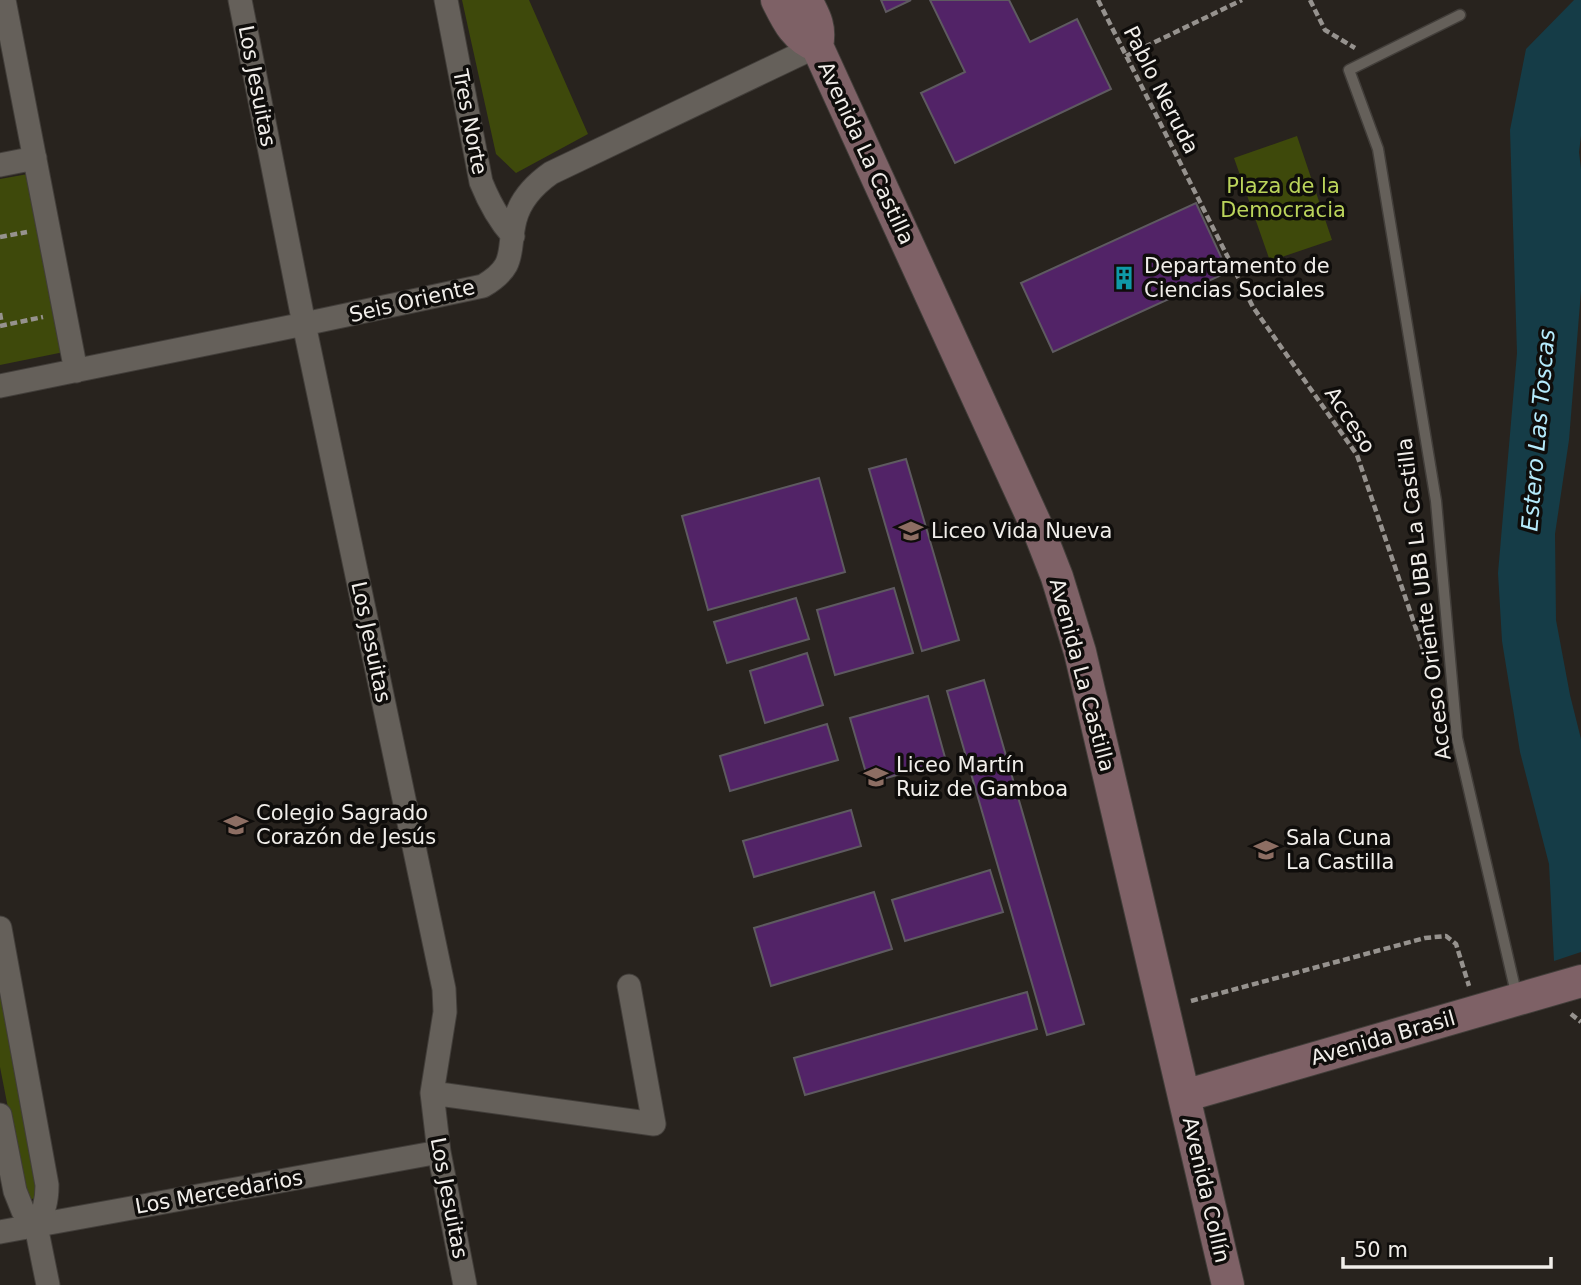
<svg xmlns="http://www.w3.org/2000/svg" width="1581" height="1285" font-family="'DejaVu Sans',sans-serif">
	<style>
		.green { fill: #3e490b }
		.water { fill: #153c47 }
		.building { fill: #522367; stroke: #5e5a60; stroke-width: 2 }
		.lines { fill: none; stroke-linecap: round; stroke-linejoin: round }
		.service-casing { stroke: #423e3a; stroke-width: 13 }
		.minor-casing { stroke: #423e3a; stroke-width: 25 }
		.secondary-casing { stroke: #423e3a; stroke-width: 34 }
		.path { stroke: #96928e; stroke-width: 4.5; stroke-dasharray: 7 3.5; stroke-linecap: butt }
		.service { stroke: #65605a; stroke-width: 10 }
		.minor { stroke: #65605a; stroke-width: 23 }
		.secondary { stroke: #7e6166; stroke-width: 32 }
		.labels { text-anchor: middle; stroke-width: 7; stroke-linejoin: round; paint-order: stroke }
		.street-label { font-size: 21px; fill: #f1eeea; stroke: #0f0d0b }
		.park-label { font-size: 21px; fill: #bbd45b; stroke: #0f0d0b }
		.poi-label { font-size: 21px; fill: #f1eeea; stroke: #0f0d0b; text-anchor: start }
		.water-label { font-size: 23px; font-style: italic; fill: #b5ebfc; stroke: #0f0d0b }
	</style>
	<rect width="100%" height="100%" fill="#28231e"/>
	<!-- green -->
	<path class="green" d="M 462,0 L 529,0 L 588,134 L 516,173 L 496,154 Z
		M 1297,136 L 1332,240 L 1270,261 L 1234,158 Z
		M 28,174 L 64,352 L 0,365 L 0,179 Z
		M 0,984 L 42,1197 L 26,1200 L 0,1067 Z"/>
	<!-- water -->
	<path class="water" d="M 1574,0 L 1581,0 L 1581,136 L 1579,152 L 1581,169 L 1581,291 L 1569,440 L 1555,534 L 1556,620 L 1570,695 L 1581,739 L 1581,952 L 1554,961 L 1549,864 L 1520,752 L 1502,641 L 1498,573 L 1517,353 L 1510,130 L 1526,49 Z"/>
	<!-- building -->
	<path class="building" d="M 881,0 L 911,0 L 886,12 Z
		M 930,0 L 1009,0 L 1030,42 L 1077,19 L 1111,89 L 955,163 L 921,93 L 965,72 Z
		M 1196,203 L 1228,272 L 1053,352 L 1021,283 Z
		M 906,459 L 959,640 L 922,651 L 869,469 Z
		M 819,478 L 845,572 L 708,610 L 682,516 Z
		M 894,588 L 913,653 L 835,675 L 817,610 Z
		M 796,598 L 809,639 L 727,663 L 714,622 Z
		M 807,653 L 823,705 L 765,723 L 750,671 Z
		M 984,680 L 1084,1024 L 1047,1035 L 947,691 Z
		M 928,696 L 946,761 L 869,783 L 850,718 Z
		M 827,724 L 838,760 L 730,791 L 720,756 Z
		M 851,810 L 861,846 L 754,877 L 743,841 Z
		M 990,870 L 1003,912 L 905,941 L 892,900 Z
		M 874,892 L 892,949 L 771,986 L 754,928 Z
		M 1027,992 L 1037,1029 L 805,1095 L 794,1058 Z"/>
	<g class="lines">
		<!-- service casing -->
		<g class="service-casing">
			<path id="service" d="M 1460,15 L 1349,70 L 1378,149 L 1436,501 L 1457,738 L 1517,997"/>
		</g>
		<!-- minor casing -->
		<g class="minor-casing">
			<path id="minor" d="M 4,0 L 76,371
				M 240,0 L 304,324 L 444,989 L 445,1012 L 432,1093 L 439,1152 L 465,1285
				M 446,0 L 481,182 C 489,202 498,219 513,236
				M 0,165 L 35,158
				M 0,386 L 304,324 L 483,286 C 518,265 507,252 515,220 C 520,200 534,185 551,173 L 817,46
				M 0,928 L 47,1185 C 47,1201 44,1212 36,1226
				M 432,1093 L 654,1124 L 629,986
				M 0,1115 L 15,1191 L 23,1211 L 36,1226 L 48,1285
				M 0,1232 L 439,1152"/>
		</g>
		<!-- secondary casing -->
		<g class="secondary-casing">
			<path id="secondary" d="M 777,0 C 787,20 795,38 817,46
				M 806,0 C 815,17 821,27 817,46 L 1041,536 L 1057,577 L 1080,652 L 1228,1285
				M 1184,1096 L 1581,981"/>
		</g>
		<!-- path -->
		<path class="path" d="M 1098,0 L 1253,307 L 1357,455 L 1431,673
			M 1310,0 L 1325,30 L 1355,48
			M 1126,56 L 1242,0
			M 0,237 L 27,232
			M 0,313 L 2,325
			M 0,326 L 43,317
			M 1191,1001 L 1425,938 L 1446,936 L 1456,944 L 1469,986
			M 1571,1014 L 1581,1022"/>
		<!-- service -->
		<use href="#service" class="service"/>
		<!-- minor -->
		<use href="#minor" class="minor"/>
		<!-- secondary -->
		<use href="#secondary" class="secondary"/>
	</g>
	<!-- icons -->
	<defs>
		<g id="building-bare" transform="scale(1.89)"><path d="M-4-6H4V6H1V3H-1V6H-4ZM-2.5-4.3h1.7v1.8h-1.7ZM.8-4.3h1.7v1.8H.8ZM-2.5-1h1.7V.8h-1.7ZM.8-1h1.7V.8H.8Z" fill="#0f9aa8" stroke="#0f0d0b" stroke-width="2.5" paint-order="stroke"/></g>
		<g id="school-bare" transform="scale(1.89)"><path d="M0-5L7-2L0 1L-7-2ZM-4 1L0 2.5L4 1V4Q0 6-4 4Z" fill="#8d6e63" stroke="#0f0d0b" stroke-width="2.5" paint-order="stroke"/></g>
	</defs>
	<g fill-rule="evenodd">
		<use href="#building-bare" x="1124" y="278"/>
		<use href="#school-bare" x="911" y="531"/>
		<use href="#school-bare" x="876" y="777"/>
		<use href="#school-bare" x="236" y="825"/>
		<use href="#school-bare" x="1266" y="850"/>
	</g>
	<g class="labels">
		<!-- street labels -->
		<g class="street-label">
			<text transform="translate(257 86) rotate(79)" y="7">Los Jesuitas</text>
			<text transform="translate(1161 90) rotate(63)" y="7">Pablo Neruda</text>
			<text transform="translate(470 122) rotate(79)" y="7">Tres Norte</text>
			<text transform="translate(866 153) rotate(65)" y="7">Avenida La Castilla</text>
			<text transform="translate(412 301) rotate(-13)" y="7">Seis Oriente</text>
			<text transform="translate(1350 420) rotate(57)" y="7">Acceso</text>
			<text transform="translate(1424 599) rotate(-97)" y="7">Acceso Oriente UBB La Castilla</text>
			<text transform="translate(371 642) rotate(78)" y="7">Los Jesuitas</text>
			<text transform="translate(1082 675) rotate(75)" y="7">Avenida La Castilla</text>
			<text transform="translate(1383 1038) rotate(-16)" y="7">Avenida Brasil</text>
			<text transform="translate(1206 1190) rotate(77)" y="7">Avenida Collín</text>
			<text transform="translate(219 1192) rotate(-10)" y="7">Los Mercedarios</text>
			<text transform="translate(449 1198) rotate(79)" y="7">Los Jesuitas</text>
		</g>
		<!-- park labels -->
		<g class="park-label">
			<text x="1283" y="193">Plaza de la<tspan x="1283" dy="24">Democracia</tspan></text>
		</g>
		<!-- poi labels -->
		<g class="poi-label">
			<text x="1144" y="273">Departamento de<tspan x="1144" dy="24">Ciencias Sociales</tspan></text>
			<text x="931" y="538">Liceo Vida Nueva</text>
			<text x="896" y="772">Liceo Martín<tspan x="896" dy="24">Ruiz de Gamboa</tspan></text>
			<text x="256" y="820">Colegio Sagrado<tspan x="256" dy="24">Corazón de Jesús</tspan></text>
			<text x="1286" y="845">Sala Cuna<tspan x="1286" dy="24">La Castilla</tspan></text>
		</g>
		<!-- water labels -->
		<g class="water-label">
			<text transform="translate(1538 430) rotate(-85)" y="8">Estero Las Toscas</text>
		</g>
	</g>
	<!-- scale -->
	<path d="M1343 1257v10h208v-10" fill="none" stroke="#f1eeea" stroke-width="3.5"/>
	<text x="1354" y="1257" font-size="21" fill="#f1eeea" stroke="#0f0d0b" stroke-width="5" paint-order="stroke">50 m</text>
</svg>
